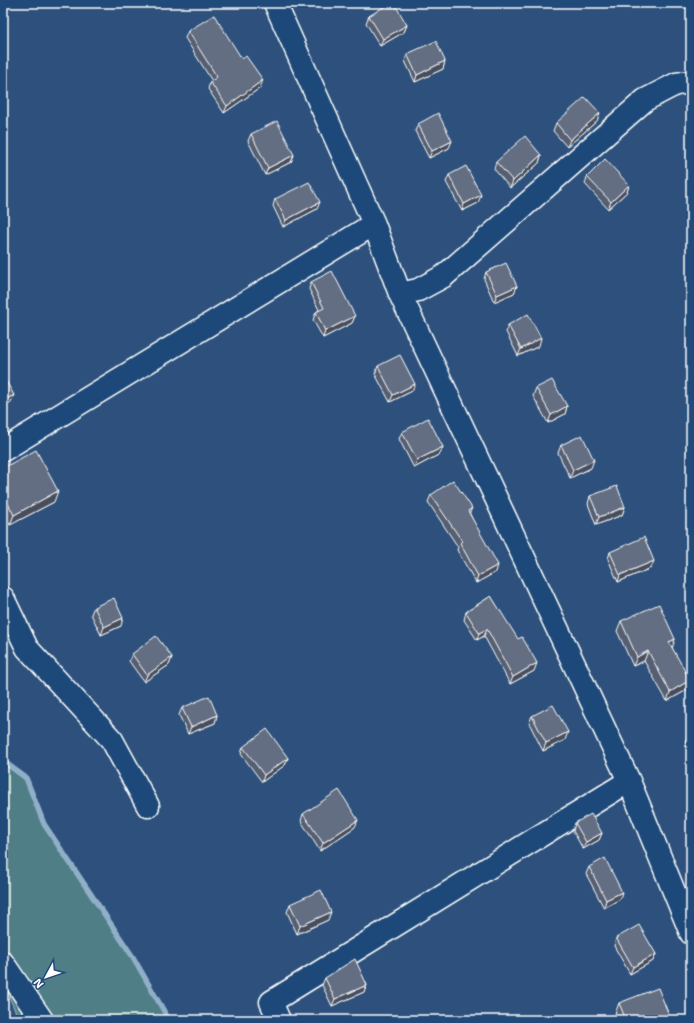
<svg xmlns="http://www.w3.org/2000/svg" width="694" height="1023" font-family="'Shantell Sans',sans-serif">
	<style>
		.green { fill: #4f7e87; stroke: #a7bec3 }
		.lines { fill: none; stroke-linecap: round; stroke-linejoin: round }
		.stream { stroke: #91b0c8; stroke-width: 5.5 }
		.minor-casing { stroke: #fff; stroke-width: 25 }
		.minor { stroke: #1f4a7a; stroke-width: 22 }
		.wall { fill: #565f71; stroke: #fff }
		.shaded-wall { fill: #464d5c; stroke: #fff }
		.building { fill: #646e83; stroke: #fff }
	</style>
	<rect width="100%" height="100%" fill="#2d517c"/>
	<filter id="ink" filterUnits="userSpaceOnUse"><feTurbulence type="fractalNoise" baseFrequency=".025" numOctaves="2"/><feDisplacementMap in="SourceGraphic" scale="8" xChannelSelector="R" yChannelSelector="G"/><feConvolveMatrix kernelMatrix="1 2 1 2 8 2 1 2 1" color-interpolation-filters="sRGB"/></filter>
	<g filter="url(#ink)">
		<!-- green -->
		<path class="green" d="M 3,761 L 26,778 L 44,824 L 133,957 L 169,1020 L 19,1020 L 3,982 Z"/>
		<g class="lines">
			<!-- stream -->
			<path class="stream" d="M 3,761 L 26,778 L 44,824 L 133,957 L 169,1020"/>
			<!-- minor casing -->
			<g class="minor-casing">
				<path id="minor" d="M 275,3 L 374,224 L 400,294 L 629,781 L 691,933
					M 400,294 L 418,290 L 444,276 L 645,100 L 676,84 L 691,82
					M 3,450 L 374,224
					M 3,598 L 27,648 L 112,740 L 148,806
					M 3,963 L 42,1020
					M 279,1020 L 271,1002 L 629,781"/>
			</g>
			<!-- minor -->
			<use href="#minor" class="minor"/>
		</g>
		<!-- wall -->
		<path class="wall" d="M 369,16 L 407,25 L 404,32 L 380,46 L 366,23 Z
			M 188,31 L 242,59 L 260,88 L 224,113 L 208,89 L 210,82 L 212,81 L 185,38 Z
			M 407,54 L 445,61 L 443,69 L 415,82 L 405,61 Z
			M 597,121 L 567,147 L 553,131 L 556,123 Z
			M 418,124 L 449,148 L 429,158 L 415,131 Z
			M 251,134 L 294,155 L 291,162 L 265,175 L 248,141 Z
			M 541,155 L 539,163 L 510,188 L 494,169 L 496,162 Z
			M 449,175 L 478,203 L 462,211 L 446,182 Z
			M 587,177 L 629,185 L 627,192 L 608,209 L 585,184 Z
			M 275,199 L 317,209 L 283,227 L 273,206 Z
			M 486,272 L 517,286 L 514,293 L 494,302 L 484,279 Z
			M 311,282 L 355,316 L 352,323 L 323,338 L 313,320 L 316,312 L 319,310 L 309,289 Z
			M 508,325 L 539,346 L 518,356 L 506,332 Z
			M 378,366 L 415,384 L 412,391 L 390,402 L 375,374 Z
			M 536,388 L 567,406 L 565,414 L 548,423 L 533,396 Z
			M 402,432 L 443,447 L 440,454 L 414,468 L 399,439 Z
			M 561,445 L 591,468 L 570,478 L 558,453 Z
			M 3,468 L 54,502 L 10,525 L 3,512 Z
			M 431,495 L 470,514 L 496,572 L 476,583 L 457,550 L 458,547 L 428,502 Z
			M 590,496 L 625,507 L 622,515 L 596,525 L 588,504 Z
			M 610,552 L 651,568 L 618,582 L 608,559 Z
			M 491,596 L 534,671 L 510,684 L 484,636 L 477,640 L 464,620 L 466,612 Z
			M 94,607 L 121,626 L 101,635 L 91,614 Z
			M 621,621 L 675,639 L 672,647 L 687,690 L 667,701 L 644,661 L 633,666 L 617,631 Z
			M 132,654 L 172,657 L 169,665 L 144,682 L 129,661 Z
			M 182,708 L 217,715 L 215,723 L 188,734 L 179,715 Z
			M 532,716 L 565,740 L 543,751 L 529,723 Z
			M 691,733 L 691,752 L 685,742 L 688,735 Z
			M 243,747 L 288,758 L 285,765 L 262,782 L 241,754 Z
			M 303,814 L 355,827 L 320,851 L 301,821 Z
			M 575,823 L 602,833 L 599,840 L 583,849 L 573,831 Z
			M 589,867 L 620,899 L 604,908 L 586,874 Z
			M 290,904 L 328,920 L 297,934 L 287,912 Z
			M 616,938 L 656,954 L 653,961 L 630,974 L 614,946 Z
			M 325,978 L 367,985 L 364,992 L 332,1006 L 322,985 Z
			M 619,1003 L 671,1020 L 618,1020 L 615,1014 Z"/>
		<!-- shaded-wall -->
		<path class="shaded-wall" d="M 407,25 L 404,32 L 380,46 L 383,39 Z
			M 445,61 L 443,69 L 415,82 L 417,75 Z
			M 263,80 L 260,88 L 224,113 L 227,106 Z
			M 600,113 L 597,121 L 567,147 L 570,140 Z
			M 452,141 L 449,148 L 429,158 L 432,151 Z
			M 294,155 L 291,162 L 265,175 L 268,168 Z
			M 541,155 L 539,163 L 510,188 L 513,181 Z
			M 629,185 L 627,192 L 608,209 L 611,202 Z
			M 481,195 L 478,203 L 462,211 L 464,204 Z
			M 320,202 L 317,209 L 283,227 L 286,220 Z
			M 517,286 L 514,293 L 494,302 L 497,295 Z
			M 355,316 L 352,323 L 323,338 L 325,331 Z
			M 541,338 L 539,346 L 518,356 L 521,349 Z
			M 415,384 L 412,391 L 390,402 L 393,395 Z
			M 14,395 L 11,402 L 3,407 L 3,401 Z
			M 567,406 L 565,414 L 548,423 L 551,415 Z
			M 443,447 L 440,454 L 414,468 L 417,460 Z
			M 594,460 L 591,468 L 570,478 L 573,470 Z
			M 58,491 L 54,502 L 10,525 L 14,515 Z
			M 625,507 L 622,515 L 596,525 L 599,517 Z
			M 472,508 L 469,515 L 468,511 Z
			M 654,561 L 651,568 L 618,582 L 620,575 Z
			M 498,565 L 496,572 L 476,583 L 478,576 Z
			M 123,618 L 121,626 L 101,635 L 104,627 Z
			M 487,629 L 484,636 L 477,640 L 479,633 Z
			M 675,639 L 672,649 L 669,642 Z
			M 648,651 L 644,661 L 633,666 L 637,657 Z
			M 172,657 L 169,665 L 144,682 L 147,675 Z
			M 537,663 L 534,671 L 510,684 L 513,677 Z
			M 690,680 L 687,690 L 667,701 L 670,692 Z
			M 217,715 L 215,723 L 188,734 L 191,727 Z
			M 568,732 L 565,740 L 543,751 L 546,743 Z
			M 288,758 L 285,765 L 262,782 L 264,775 Z
			M 358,820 L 355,827 L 320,851 L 323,843 Z
			M 602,833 L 599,840 L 583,849 L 586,842 Z
			M 622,892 L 620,899 L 604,908 L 606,900 Z
			M 331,912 L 328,920 L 297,934 L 300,926 Z
			M 656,954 L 653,961 L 630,974 L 633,967 Z
			M 367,985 L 364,992 L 332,1006 L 335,999 Z"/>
		<!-- building -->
		<path class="building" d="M 390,3 L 394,3 L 407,25 L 383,39 L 369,16 Z
			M 214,15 L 242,59 L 246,56 L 263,80 L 227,106 L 210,82 L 217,77 L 188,31 Z
			M 436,41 L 445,61 L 417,75 L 407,54 Z
			M 585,97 L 600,113 L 570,140 L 556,123 Z
			M 438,113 L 452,141 L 432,151 L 418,124 Z
			M 277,121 L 294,155 L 268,168 L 251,134 Z
			M 525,136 L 541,155 L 513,181 L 496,162 Z
			M 605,159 L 629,185 L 611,202 L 587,177 Z
			M 466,166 L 481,195 L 464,204 L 449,175 Z
			M 309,182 L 320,202 L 286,220 L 275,199 Z
			M 506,263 L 517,286 L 497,295 L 486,272 Z
			M 332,271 L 355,316 L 325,331 L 316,312 L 324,308 L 311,282 Z
			M 528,314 L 541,338 L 521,349 L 508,325 Z
			M 400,355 L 415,384 L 393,395 L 378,366 Z
			M 3,376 L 14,395 L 3,401 Z
			M 552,380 L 567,406 L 551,415 L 536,388 Z
			M 428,418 L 443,447 L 417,460 L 402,432 Z
			M 582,435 L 594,460 L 573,470 L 561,445 Z
			M 36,450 L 58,491 L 14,515 L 3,494 L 3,468 Z
			M 453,480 L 472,508 L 468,511 L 498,565 L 478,576 L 460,543 L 462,541 L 431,495 Z
			M 617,486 L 625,507 L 599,517 L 590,496 Z
			M 644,537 L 654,561 L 620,575 L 610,552 Z
			M 491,596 L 518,639 L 522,637 L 537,663 L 513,677 L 487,629 L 479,633 L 466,612 Z
			M 114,598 L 123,618 L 104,627 L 94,607 Z
			M 659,604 L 675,639 L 669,642 L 690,680 L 670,692 L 648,651 L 637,657 L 621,621 Z
			M 156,636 L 172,657 L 147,675 L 132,654 Z
			M 209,696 L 217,715 L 191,727 L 182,708 Z
			M 553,705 L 568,732 L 546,743 L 532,716 Z
			M 267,729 L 288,758 L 264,775 L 243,747 Z
			M 691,733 L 691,740 L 688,735 Z
			M 339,790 L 358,820 L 323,843 L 303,814 Z
			M 591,814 L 602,833 L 586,842 L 575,823 Z
			M 605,858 L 622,892 L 606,900 L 589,867 Z
			M 321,890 L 331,912 L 300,926 L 290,904 Z
			M 639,925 L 656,954 L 633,967 L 616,938 Z
			M 355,959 L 367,985 L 335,999 L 325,978 Z
			M 658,988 L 671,1020 L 626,1020 L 619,1003 Z"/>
	</g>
	<!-- margin -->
	<rect width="694" height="1023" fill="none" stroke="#1f4a7a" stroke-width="16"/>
	<rect x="8" y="8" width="678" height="1007" fill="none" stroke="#fff" stroke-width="1.5" filter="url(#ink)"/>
	<!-- north arrow -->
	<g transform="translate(46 977) rotate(230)" stroke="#1f4a7a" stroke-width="3" paint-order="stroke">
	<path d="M0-3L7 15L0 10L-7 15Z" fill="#ffffff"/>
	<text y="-6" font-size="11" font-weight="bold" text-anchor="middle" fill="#ffffff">N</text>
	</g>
</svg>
